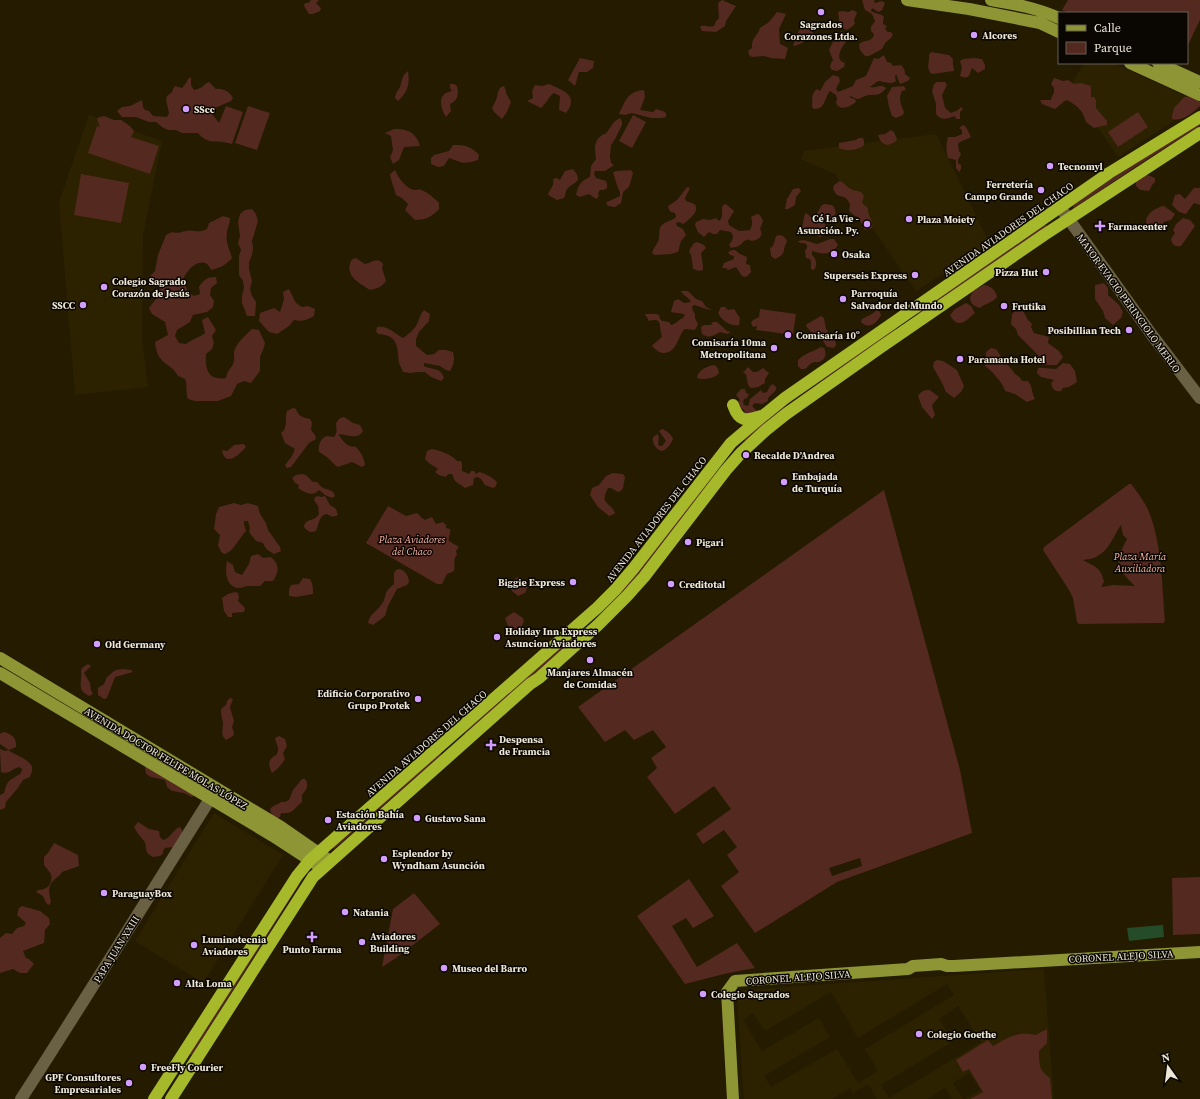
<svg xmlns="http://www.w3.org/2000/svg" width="1200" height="1099" font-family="'Source Serif 4',serif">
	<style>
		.built { fill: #2d2200; fill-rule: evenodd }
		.green { fill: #542920; fill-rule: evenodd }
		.water { fill: #254c28 }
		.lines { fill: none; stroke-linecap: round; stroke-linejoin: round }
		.minor { stroke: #6a6044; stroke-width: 12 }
		.major { stroke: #8d9534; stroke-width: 12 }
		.highway { stroke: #a5b92a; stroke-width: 12 }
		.poi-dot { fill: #d29dfd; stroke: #0a0601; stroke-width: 1.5 }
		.labels { text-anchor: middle; stroke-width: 3; stroke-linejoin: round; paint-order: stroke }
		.poi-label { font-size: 10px; font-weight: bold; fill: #ede7d7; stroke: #0a0601; text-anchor: start }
		.street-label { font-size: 10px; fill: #ede7d7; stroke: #0a0601 }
		.park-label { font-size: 10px; font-style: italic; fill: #f8b3a4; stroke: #0a0601 }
	</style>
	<rect width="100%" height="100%" fill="#241b01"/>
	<!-- built -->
	<path class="built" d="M 1084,63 L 1113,63 L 1200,103 L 1200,104 L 1118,157 L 1070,87 Z
		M 89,115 L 162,141 L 143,235 L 142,340 L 148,387 L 75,395 L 59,202 Z
		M 936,134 L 990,244 L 916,291 L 835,174 L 801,159 L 804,151 Z
		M 214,813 L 283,855 L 203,983 L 135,941 Z
		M 1042,969 L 1044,971 L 1054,1099 L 1052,1099 L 1050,1078 L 1042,1072 L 1039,1062 L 1039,1051 L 1047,1029 L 1035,1035 L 1030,1033 L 1015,1034 L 993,1046 L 969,1069 L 983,1092 L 970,1099 L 965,1099 L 980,1090 L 969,1073 L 953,1083 L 963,1099 L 952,1099 L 945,1088 L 927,1099 L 877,1099 L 868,1084 L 853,1093 L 850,1088 L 832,1099 L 744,1099 L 737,996 L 743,990 ZM 947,984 L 954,995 L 865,1049 L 878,1071 L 858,1083 L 837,1049 L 771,1087 L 764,1076 L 830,1037 L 819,1018 L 762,1051 L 743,1020 L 753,1013 L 765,1031 L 831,992 L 858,1038 ZM 958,1006 L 981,1042 L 889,1098 L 881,1085 L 953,1041 L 939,1019 Z"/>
	<!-- green -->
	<path class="green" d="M 311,0 L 319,0 L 316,3 L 321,8 L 320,11 L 313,14 L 309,14 L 304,6 L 305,3 L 308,3 Z
		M 722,0 L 736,6 L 726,21 L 725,26 L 716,32 L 702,31 L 700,27 C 704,24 709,28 714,26 L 716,21 L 719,18 L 718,3 Z
		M 862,0 L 874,0 L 875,3 L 882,1 L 885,3 L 882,10 L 879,12 L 875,10 L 872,8 L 871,11 L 875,13 L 882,15 L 884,17 L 883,21 L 883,24 L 887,26 L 885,29 L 888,32 L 891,32 L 893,35 L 891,38 L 885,43 L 882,49 L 869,56 L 865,56 L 860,50 L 859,44 C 865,39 872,43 874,34 L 871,31 L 871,27 L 875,21 L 872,14 L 865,10 Z
		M 1068,0 L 1200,0 L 1200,20 L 1187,47 L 1187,13 L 1069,13 L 1062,10 Z
		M 852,10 L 855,11 L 857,13 L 854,20 L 855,23 L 853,26 L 847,30 L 840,27 C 839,21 839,17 838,12 L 842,11 L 849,12 Z
		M 777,12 L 786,14 L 779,29 L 780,44 L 788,48 L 785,59 L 771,58 L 764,56 L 752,57 L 749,55 L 748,51 L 752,48 C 751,37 758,36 760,28 L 769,22 Z
		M 807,22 L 811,26 L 814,37 C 808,39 798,46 793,46 C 797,37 798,27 807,22 Z
		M 841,31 L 848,35 L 849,38 C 844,44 832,59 845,63 L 844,67 L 837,71 L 832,70 L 830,67 L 831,63 L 833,60 L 829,50 L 835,38 Z
		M 931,52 L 949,55 L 953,59 C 952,63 954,66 954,71 L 932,74 C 925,68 930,62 929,55 Z
		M 884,55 L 887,62 L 891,63 L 893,66 L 901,65 C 904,68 905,70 905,74 L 910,78 L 908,81 L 900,84 L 896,74 L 895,77 L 896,81 C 891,85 885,82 878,81 L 870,87 C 876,89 880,83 886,88 C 879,98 874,93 865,96 C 862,97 862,98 858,99 C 854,99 853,96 849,96 L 851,98 L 855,99 L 856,102 C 850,107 838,112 836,102 L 837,99 L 836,95 L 830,91 C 824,98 826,109 814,109 L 812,107 C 813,100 810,95 817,89 L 820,91 L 825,82 L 833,75 L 839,77 L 840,81 L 836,89 L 838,92 L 853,86 L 856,80 L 866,76 L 874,58 L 878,59 Z
		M 580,58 L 594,61 L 593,68 L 587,72 L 579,72 L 575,86 L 568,80 Z
		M 974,58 L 982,59 L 985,65 L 985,69 L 978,73 L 972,68 C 969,75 970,80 960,76 L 962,68 L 960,61 L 963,59 Z
		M 408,71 C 410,83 408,92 398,101 L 395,98 C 396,93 397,92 399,89 C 403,82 400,77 408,71 Z
		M 191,77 L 191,85 L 194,90 C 204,88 202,85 209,82 L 216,89 C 223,88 230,92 233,98 L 231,101 L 215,108 L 213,115 L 219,123 L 226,106 L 243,112 L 232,144 C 217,139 209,146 198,133 L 182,133 L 176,130 L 168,130 L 162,127 L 156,122 L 149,122 L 136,117 L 122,117 L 117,111 L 122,107 L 130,106 L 142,100 L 143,107 L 145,110 L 149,111 L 153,116 L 167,117 L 169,113 L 166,100 L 167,96 L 172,92 L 173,89 L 175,86 L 182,88 L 186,83 L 188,79 Z
		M 1054,78 L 1063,81 L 1068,80 L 1074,84 L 1081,83 L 1091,86 L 1091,97 L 1094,97 L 1096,100 L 1096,108 L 1107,121 L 1107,125 L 1094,128 L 1086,122 C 1083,111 1078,106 1067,100 C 1062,102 1060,106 1055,109 L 1042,104 L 1040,100 L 1051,100 L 1052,96 L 1054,93 L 1054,88 L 1051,84 Z
		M 937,82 L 945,82 L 947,85 L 942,95 L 945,108 L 951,113 L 958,110 L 961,107 L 963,109 L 960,112 L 960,119 L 956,119 L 955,116 C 948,118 942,122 936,114 L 936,104 L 932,91 L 934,84 Z
		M 450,84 L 454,84 L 457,86 C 459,95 458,100 450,104 L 451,111 L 446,117 C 442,111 437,98 446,93 C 447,92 450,92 452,91 L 450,88 Z
		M 549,84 C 562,90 580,95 566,113 L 559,110 L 560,96 L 554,93 C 548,97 547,103 541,108 L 527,101 L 533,98 L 532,91 L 535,85 L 542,86 Z
		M 504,86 L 506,91 L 506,93 L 511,102 L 507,112 L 502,119 L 494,112 L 492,108 C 494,104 496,101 497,97 C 498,92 498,88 504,86 Z
		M 904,86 L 906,90 L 902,91 C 898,99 901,104 904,112 L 903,115 L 896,118 L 892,116 L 889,107 L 887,96 L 892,87 Z
		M 644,90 L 645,97 L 640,110 L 653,112 L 656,109 L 663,111 L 666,113 L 666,117 L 662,118 L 651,118 L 632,113 L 625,115 L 619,114 C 625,101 628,91 644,90 Z
		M 1191,96 L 1200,102 L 1200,106 C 1194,112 1182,122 1172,119 L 1172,116 L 1174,108 L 1177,105 L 1184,97 Z
		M 248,106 L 270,113 L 257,150 L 235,143 Z
		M 1138,112 L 1148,127 L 1118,147 L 1108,132 Z
		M 633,115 L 646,122 L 632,148 L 619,141 Z
		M 104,116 L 114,120 L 121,120 L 130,126 L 134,131 L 131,137 L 159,146 L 150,174 L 88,153 L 97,126 L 100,127 L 97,118 Z
		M 620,118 L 622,121 L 622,125 L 615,139 L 611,145 L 610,156 L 611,163 L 614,165 L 605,171 L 595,171 L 594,174 L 596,178 L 606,181 L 607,184 L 607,188 L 604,190 L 600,190 L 598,193 L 599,196 L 596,199 L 589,194 L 580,197 L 576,195 C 578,185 581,181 590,177 L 591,166 L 596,159 C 595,150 593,142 601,136 C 606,132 603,137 607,132 C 613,125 611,123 620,118 Z
		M 1200,123 L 1200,126 L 1143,162 L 1074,208 L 1073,207 L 1073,205 L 1141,159 Z
		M 963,125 L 966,127 L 971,137 C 967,140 961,140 958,144 L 959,151 L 961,154 L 958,160 L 958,163 L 961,165 L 961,169 L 959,172 L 956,168 L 956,160 L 948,158 C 946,153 946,142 948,137 L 955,137 L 962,134 L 962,130 L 959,128 Z
		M 394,129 C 407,128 417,133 420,146 L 404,147 L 399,160 L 393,164 L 390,157 L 393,150 L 391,136 L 385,133 Z
		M 891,130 L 894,132 L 897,139 L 895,142 L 888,145 C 882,144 880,141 878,135 L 885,134 Z
		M 859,138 L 863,138 L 864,141 L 864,145 C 859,150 846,152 839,148 L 839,143 L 856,140 Z
		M 453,145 C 465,145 471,146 479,155 L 478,160 C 472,162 465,164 460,162 C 456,161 453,159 449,158 L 444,166 L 438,167 L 431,164 L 431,158 L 434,155 L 449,151 Z
		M 573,169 C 585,183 572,182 567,189 C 565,192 566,195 564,198 L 557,200 L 548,195 C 549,189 555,186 553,179 L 557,178 L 560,180 L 565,171 Z
		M 395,170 C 398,177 406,189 415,190 C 418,190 418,189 421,190 C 428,192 434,198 439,203 L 439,209 C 432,217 425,220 415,220 L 405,210 L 408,204 L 402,198 L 396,195 C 394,187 391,182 390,174 Z
		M 631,170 L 633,173 L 632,177 L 629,187 L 623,192 L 621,203 L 615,207 L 608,206 L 606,203 L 607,202 L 620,196 L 620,192 C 618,189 614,176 613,172 C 618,170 625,171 631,170 Z
		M 81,174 L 129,183 L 121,223 L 74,215 Z
		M 1148,175 L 1155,178 L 1155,182 L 1152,185 L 1149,191 L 1140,190 L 1136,186 C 1135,177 1141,176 1148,175 Z
		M 840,181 C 845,183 846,187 851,189 C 856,192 860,189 864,196 L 862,203 L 868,208 C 867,216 874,220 872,228 L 865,230 L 858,217 L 855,216 L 849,211 L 850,204 L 846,198 C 837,194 838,198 833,189 L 834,185 Z
		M 687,187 L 690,188 L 685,198 L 686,201 C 688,202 690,202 692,203 C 704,208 688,221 683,224 L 679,222 L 676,223 L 677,226 L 683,229 L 686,235 L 681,241 L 678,252 L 671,254 L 655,255 L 652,253 C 653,248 658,244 659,238 C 660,233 658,229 662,225 C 666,221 672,221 676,217 L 675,213 C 670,212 669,211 668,206 L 677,200 Z
		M 799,188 L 801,191 L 796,197 L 795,205 L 788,209 L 785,209 L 787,199 L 793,189 Z
		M 1194,188 L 1200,188 L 1200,205 L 1194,203 L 1186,214 L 1179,212 L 1172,205 L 1175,195 L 1180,194 L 1185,199 Z
		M 726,204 L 734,211 L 728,221 L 729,225 L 739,231 L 750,230 C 752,226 753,222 751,217 L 757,214 L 760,215 L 763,221 L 760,229 C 764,236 759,240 752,241 C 745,238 745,241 740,245 C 738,247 734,247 731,248 L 729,245 C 732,240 735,238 731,232 L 720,230 L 717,234 L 713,234 L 709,232 L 704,237 L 698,232 L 695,225 L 696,222 L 703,219 L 710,220 L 716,218 L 719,221 C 725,216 720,210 723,205 Z
		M 824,204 L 832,205 L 834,207 C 836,213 837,216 831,220 L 823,218 L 822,222 L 825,224 L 826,227 L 823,230 L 821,237 L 817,236 L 810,232 L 807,232 L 803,231 L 802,228 L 805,213 L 808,214 L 810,217 L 813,217 L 816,216 L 821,206 Z
		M 1164,206 L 1175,214 L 1171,220 L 1164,222 L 1159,229 L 1150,228 C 1139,219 1154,207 1164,206 Z
		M 252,209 L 256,214 L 258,221 L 252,241 L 253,248 L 252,255 L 249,262 L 249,269 L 252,281 L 250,289 L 252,296 L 256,302 L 255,316 L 247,316 L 242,303 L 242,296 L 244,288 L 243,281 L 239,275 L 239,256 L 241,250 L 238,243 L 240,236 L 238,222 L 240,214 L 245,210 Z
		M 223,216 L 230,218 C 230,224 227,228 227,233 C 225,241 230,251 232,258 C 226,265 220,268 211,270 C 210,268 209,266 207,264 C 197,258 187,271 183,279 L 188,292 L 194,296 L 200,294 L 199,287 C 204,280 206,277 216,277 L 217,283 L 211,288 L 210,295 L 214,301 L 213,307 L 207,312 L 193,315 L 190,322 L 177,330 L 175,336 L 179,343 L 186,344 C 192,339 199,338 205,333 L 202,320 L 208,317 L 216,330 L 212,336 L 214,343 L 212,349 L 206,354 C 205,369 208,381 226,378 C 228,369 230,370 233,364 C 235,360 234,356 234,352 C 236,343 246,335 252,329 L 259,330 L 265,343 L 263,350 L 260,357 L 260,371 L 251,383 L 244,381 L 237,384 L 231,396 L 218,401 L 195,401 L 188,399 C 185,391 188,387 185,379 L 178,376 C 170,361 157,366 155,342 L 168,335 L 165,322 L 152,314 L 149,308 L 159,295 L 160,288 L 150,276 L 155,271 L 158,255 L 166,235 L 172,232 C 181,234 179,232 186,231 C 195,229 196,234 207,229 L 209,223 Z
		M 1183,218 L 1190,220 L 1195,226 L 1181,246 C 1175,247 1172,245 1171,239 L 1175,233 L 1173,230 L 1176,224 Z
		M 1045,224 L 1047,226 L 919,314 L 917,313 Z
		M 780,235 C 784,236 786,238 787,242 C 781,251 788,253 775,259 L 771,256 L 770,248 L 773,246 L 776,236 Z
		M 830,239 L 834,239 L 838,245 C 831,256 823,254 812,251 L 812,255 C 817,259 817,266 814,270 L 811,269 L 811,262 L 810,259 L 806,258 L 805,251 L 807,248 L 807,245 L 804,243 L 800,243 L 798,241 L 804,240 L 817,244 C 822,242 826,241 830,239 Z
		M 697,242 L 704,245 L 706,248 L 701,253 L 703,267 L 703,270 L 699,271 L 693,269 L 691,254 L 689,253 L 690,249 L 694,243 Z
		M 732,250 L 735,250 L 740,254 L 747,257 L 746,264 L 750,265 L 751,272 L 746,277 L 742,276 L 736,267 L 728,270 L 726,268 L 722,268 L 724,263 L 734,259 L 734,256 L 730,255 L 728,252 Z
		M 356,258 L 365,264 C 371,263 377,256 383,264 L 382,268 L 386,281 C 382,287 376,289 370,290 C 361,284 346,277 350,264 C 351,260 352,259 356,258 Z
		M 1104,283 L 1108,288 L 1108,295 L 1119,305 L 1123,312 L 1121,318 L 1113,325 L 1105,318 L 1103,311 L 1095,299 L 1095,285 Z
		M 984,285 C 991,286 996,290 997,297 C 992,303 986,303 980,308 C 974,306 970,304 970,297 L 973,291 Z
		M 289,289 L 296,303 L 302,307 L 308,306 L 315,309 L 314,316 C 307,320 302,322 294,320 L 289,326 L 277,334 L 269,332 L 259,321 L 260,313 L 274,308 L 280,312 L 284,299 L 283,292 Z
		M 681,291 L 688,291 L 696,299 L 702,301 L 706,307 L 712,310 C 707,310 699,306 694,305 L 692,307 L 693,311 L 695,314 L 695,318 L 698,324 L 695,330 L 685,329 C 678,334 678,354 662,353 C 658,352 655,349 652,346 C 655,342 660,340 662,336 C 658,327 664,317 649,321 L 645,314 L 656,314 L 659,315 L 660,319 L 662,321 L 669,322 L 671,325 C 676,324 678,320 683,318 L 685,315 C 680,312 676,314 671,312 L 674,301 L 678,299 L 684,303 L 691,302 C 688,296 684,297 681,291 Z
		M 966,303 L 971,306 L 975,313 C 966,321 958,330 950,315 L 955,309 Z
		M 721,307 L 725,307 L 728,310 L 734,309 L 740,318 L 739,325 C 731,327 721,320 718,313 Z
		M 760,309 L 796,314 L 793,335 L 756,330 L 757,326 L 753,327 L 751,323 L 753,320 L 759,317 Z
		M 1017,309 L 1022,309 L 1028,320 L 1032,324 L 1031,327 L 1034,333 L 1049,337 L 1048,343 L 1059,351 L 1063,357 L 1057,365 L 1042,365 L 1038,355 L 1018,335 L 1016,329 L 1011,324 L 1012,314 Z
		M 424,310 L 430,314 L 429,321 L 419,332 L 416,339 L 416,346 L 427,355 L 434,354 L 439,350 L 446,350 L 453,352 C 455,360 454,364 450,371 L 446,370 L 440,366 L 424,363 L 424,366 C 432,370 441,367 444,378 L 441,381 L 431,377 L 425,372 L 418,372 L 410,373 L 403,372 C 402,369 400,366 399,363 C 397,347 399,335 378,334 L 376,331 L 377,327 C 388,325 394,333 403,338 C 409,334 415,329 418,322 C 420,317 420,315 424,310 Z
		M 877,310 L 880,312 L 881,315 C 877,323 869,330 861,322 L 862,319 L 872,314 Z
		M 821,316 L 824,318 L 826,329 L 832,338 L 835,338 L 836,345 L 834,348 L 827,347 L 823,341 C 814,340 812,332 806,326 L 807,324 Z
		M 713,322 L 717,322 L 727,331 L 731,332 L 727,334 L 720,332 C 713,336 709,339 702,334 L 701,327 L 704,325 L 711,325 Z
		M 896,328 L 896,330 L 789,403 L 770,419 L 746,441 L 745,441 L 744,439 L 768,416 Z
		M 821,347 L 824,348 C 827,354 826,359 819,362 C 814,363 817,361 812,363 C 807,365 808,370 801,369 L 798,366 L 798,360 C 805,353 812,352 821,347 Z
		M 991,348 L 996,349 C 1001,357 1007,364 1013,371 C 1016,376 1020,376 1022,381 L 1028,381 C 1033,387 1031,392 1035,399 L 1027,402 L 1015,394 L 1005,391 C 1004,384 991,370 985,366 L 986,352 Z
		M 937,360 L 943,361 L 957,370 L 964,386 L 961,392 L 954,398 L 946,392 L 943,385 L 933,367 L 934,362 Z
		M 1063,363 L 1070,364 L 1075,371 L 1077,382 L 1069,387 L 1063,388 L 1061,391 C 1055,392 1052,389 1051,383 L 1054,380 L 1041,377 L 1037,373 L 1038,368 C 1044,367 1050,369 1056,369 Z
		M 713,365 L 716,366 L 718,369 L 719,373 C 714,379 704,380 697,378 C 698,370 706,367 713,365 Z
		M 748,367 L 753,372 L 757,372 L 763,368 L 769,373 L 765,379 L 765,383 L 758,387 L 751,388 L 748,385 L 746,374 L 743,373 Z
		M 773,384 L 776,387 L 776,390 L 768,398 L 768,401 L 762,404 L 755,403 L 752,406 L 757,411 L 747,415 L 743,409 L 739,408 L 738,402 L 740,400 L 736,395 L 741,389 L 745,389 L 746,393 L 749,394 L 747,398 L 744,399 L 743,402 L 744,405 L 748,406 L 749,403 L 750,399 L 761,390 L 763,393 L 767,392 L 770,386 Z
		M 930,390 L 939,397 L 932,405 L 935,415 L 932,419 L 922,407 L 918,396 C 921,391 924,390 930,390 Z
		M 293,408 L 296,409 C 299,417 302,417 310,419 L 312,423 L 311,430 L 315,435 L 316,439 L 309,443 L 291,467 L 287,468 L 285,465 L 292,456 L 295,449 L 285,443 L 281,433 C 289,427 284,419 287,411 Z
		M 344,417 L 353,423 L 360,425 L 363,431 C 358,440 347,435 339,434 C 339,437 346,445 350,446 C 352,447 354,446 356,447 C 361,452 364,458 365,465 L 362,467 L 352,462 L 338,467 L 335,465 L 327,457 L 319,452 C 318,446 320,438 327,436 C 327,436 334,437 334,437 C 338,432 336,428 336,423 L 340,418 Z
		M 662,429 C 666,430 672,435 673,439 C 671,444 667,450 661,451 C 655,448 652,443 653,437 L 658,434 C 660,438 657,442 659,446 L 662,446 L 666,441 L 659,431 Z
		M 244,444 L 246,447 C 239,455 225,468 222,450 L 227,451 L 234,445 Z
		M 432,449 C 441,451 451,454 457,461 L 461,461 L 462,464 L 462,471 L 469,474 L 471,471 L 474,471 L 476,474 L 479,472 C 485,473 493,478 497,482 L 496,486 L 493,488 L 485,485 L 481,479 L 478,477 L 474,478 L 473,485 L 465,488 L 455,481 L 452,474 L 448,474 L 446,477 L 439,475 L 435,472 L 438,469 L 429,463 L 425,459 L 427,451 Z
		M 613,473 L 623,474 L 625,477 L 623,488 L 621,491 L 618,492 L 611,488 L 608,488 C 599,505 610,501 615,513 L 612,515 L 609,516 L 598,507 L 590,495 L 592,488 L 599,485 L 606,476 Z
		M 714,473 L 715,475 L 625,592 L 604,612 L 603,611 Z
		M 302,474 L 306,475 L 313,482 L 317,482 C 319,484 320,486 322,487 C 327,491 333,488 335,496 L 332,498 L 325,495 L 319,490 C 313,497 305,493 298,488 L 299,485 L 295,483 L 292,478 L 296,475 Z
		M 1129,484 L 1131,484 C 1136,490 1141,497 1145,504 C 1162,534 1162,587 1165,621 L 1163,623 L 1079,624 L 1077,622 L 1073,598 L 1069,590 L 1043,550 L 1044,547 ZM 1121,525 L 1123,535 L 1127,539 C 1114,563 1116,568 1135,586 L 1113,585 L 1101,587 L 1104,582 C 1101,567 1095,567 1083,560 C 1087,559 1092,559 1096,557 C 1109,551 1114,535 1121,525 Z
		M 884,490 L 960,770 L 972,833 L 837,882 L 755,933 L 721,886 L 739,872 L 727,855 L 737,847 L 724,830 L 703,844 L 696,834 L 731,809 L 714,786 L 675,814 L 647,777 L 657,768 L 651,758 L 666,747 L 653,730 L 634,740 L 625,730 L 605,742 L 578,707 ZM 860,858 L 862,866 L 832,876 L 829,868 Z
		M 318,496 L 321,497 L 325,496 L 330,505 L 336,509 L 338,515 C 334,517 331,517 327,514 C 319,515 319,524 316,531 C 311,533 308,532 304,527 C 305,518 314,522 319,514 L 318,506 L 314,500 L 315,497 Z
		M 234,503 L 241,505 L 248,503 L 258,506 L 260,514 L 266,523 L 268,530 L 280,547 L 281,551 L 274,554 C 269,551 265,549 263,543 L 256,541 L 249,532 L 250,528 L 248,521 L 244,521 L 244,524 L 246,531 C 239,538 233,553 224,554 L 221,552 L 220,549 L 218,546 L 220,535 L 214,529 L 216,514 L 219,507 Z
		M 388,506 L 406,516 L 417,513 L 422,518 L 425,520 L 432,517 L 436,524 L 443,522 L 446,525 L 446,528 L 450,529 C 451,533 448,537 449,541 L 459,547 L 456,551 L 457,555 C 452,560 456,565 454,571 L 447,574 L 442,584 L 437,584 L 366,543 Z
		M 258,554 L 263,558 L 271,557 C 280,565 279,571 273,581 L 265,581 L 260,586 C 256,586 251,586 247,586 C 244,587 240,588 238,588 C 225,586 225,571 227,561 L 233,565 L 235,572 L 242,575 L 249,564 L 251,556 Z
		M 399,569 C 405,570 409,576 409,582 L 407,585 L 397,589 L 388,606 L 385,616 L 373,625 L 368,623 C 370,613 378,611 383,602 C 385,599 385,594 387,591 C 389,588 392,586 394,584 L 394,573 L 396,570 Z
		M 518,577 L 527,582 L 528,586 L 525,593 L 518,596 L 512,591 L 509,582 Z
		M 303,578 L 310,579 C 313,584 313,588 313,594 L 296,597 L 289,596 L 289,590 L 291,585 L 299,584 Z
		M 235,592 L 238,593 L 239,597 L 238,601 L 245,608 L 244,612 L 232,613 L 232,617 L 228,617 L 224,611 L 222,598 L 228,594 Z
		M 514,612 L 523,618 L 524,621 L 521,628 L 514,631 L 508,626 L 505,618 Z
		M 580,630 L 581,631 L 581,633 L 466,734 L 465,734 L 464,733 Z
		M 88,664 L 91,666 C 89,669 86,670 84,673 L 90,683 L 91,691 L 93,693 L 90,696 C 75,691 83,681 81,671 L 82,668 Z
		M 123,669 L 131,670 L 133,672 L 115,677 L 107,698 L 104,699 L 98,695 L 98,688 L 104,684 L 107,677 L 113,672 L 116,670 Z
		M 230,698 L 233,699 L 230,707 L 234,721 L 232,727 L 234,733 L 233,736 L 226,740 C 220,735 223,730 223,723 C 222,719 221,714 221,709 L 226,705 L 227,701 Z
		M 3,732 C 12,733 17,739 16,747 L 9,750 L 0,744 L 0,734 Z
		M 279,736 L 285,739 L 287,746 L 283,753 L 285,759 C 282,764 277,770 272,773 C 270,770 267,761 272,758 C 273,756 276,756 277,754 C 280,748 276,744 275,738 Z
		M 0,749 L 5,751 L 8,750 C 15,755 29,759 32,767 C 33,770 31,774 30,777 L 23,780 L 17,789 L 6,802 L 5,808 L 0,810 L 0,795 L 4,793 C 8,778 10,781 21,773 L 22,769 L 19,767 C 12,769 8,775 1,772 Z
		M 439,753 L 441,753 L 441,755 L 334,849 L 332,848 Z
		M 147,764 L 198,793 L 192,797 L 184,793 L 172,791 L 167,787 L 165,780 L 151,777 L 146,774 L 145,767 Z
		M 302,779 L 305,779 C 310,785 306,790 302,795 L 302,802 C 294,808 293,815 281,813 L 280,817 L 276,819 L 271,813 L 270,809 C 273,805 277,805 281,802 L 285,802 L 289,800 L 293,790 Z
		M 138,822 L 149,829 L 159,831 L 160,837 L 163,840 C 170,839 173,829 180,827 L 182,830 L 182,833 L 173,847 L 165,848 L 163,851 L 163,854 L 160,856 L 153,857 C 143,852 148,848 144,841 C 140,836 137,833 134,827 Z
		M 54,843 L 78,855 L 79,866 L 62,872 C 60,876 58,876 55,879 C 47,886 49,893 51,902 L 49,905 L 46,903 L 43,896 L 36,892 L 38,890 C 44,890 50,887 51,881 C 52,878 51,876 51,874 L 44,865 L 44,857 L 48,853 Z
		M 1200,877 L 1200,934 L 1173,935 L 1172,878 Z
		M 689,879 L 714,916 L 693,928 L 686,918 L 672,926 L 697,967 L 737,943 L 755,968 L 724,974 L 685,984 L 637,916 Z
		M 298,884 L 299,885 L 192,1055 L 191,1055 L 190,1054 Z
		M 414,893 L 440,924 L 396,958 L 382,967 L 393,909 Z
		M 22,906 L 40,911 L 49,918 L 50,924 L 45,930 L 44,943 L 23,951 L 26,958 L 29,959 L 34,964 L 27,973 L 20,973 L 13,969 L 0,973 L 0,938 L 6,933 L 12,934 L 17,928 L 24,926 L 26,923 L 17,915 L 19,908 Z
		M 1047,1029 L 1047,1043 L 1039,1051 C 1039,1065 1039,1070 1050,1078 L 1052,1099 L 970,1099 L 983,1092 L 969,1069 L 963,1072 L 956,1060 L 988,1040 L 993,1046 C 1007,1038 1019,1030 1035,1035 Z"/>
	<!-- water -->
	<path class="water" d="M 1163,925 L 1164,937 L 1129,941 L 1127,928 Z"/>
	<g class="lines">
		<!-- minor -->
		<path class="minor" d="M 1060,207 L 1152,335 L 1200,398
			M 21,1099 C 85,1000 147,899 210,799"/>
		<!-- major -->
		<path class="major" d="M 907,0 L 969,9 L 1040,23 L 1059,32
			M 991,0 C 1015,4 1037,8 1059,18
			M 1130,63 L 1200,95
			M 1158,63 L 1200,82
			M 0,658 L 281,827 L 330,861
			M 0,673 L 273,836 L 322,868
			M 733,1099 L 727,992 L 735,981 L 908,969 L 913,966 L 941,964 L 947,966 L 954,966 L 1200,952"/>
		<!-- highway -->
		<path class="highway" d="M 733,405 C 739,422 745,421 761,416
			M 154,1099 L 297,876 L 310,860 L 597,608 L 615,590 L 633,569 L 731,443 L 764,415 L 785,398 L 1109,173 L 1200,117
			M 171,1099 L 313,877 L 530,684 L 539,678 L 598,625 L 627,596 L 644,577 L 726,470 L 741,453 L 766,430 L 786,414 L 881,347 L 1044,235 L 1200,133"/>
	</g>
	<!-- markers -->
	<g class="poi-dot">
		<circle cx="821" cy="12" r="4"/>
		<circle cx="974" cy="35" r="4"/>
		<circle cx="186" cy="109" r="4"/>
		<circle cx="1050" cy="166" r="4"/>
		<circle cx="1041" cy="190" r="4"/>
		<circle cx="909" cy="219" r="4"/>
		<circle cx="867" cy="224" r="4"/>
		<path d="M1098 220h4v4h4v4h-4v4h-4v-4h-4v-4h4z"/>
		<circle cx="834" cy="254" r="4"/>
		<circle cx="1046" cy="272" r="4"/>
		<circle cx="915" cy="275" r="4"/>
		<circle cx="104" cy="287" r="4"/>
		<circle cx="843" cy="299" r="4"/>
		<circle cx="83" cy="305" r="4"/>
		<circle cx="1004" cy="306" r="4"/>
		<circle cx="1129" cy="330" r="4"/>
		<circle cx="788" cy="335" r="4"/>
		<circle cx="774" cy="348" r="4"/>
		<circle cx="960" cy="359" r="4"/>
		<circle cx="746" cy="455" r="4"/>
		<circle cx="784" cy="482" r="4"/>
		<circle cx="688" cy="542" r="4"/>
		<circle cx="573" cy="582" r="4"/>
		<circle cx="671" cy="584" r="4"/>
		<circle cx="497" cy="637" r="4"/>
		<circle cx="97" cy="644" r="4"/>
		<circle cx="590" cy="660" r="4"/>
		<circle cx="418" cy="699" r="4"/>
		<path d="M489 739h4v4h4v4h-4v4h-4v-4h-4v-4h4z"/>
		<circle cx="417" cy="818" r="4"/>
		<circle cx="328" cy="820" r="4"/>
		<circle cx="384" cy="859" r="4"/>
		<circle cx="104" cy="893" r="4"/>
		<circle cx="345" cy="912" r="4"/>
		<path d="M310 931h4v4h4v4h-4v4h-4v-4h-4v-4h4z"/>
		<circle cx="362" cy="942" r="4"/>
		<circle cx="194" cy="945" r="4"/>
		<circle cx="444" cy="968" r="4"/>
		<circle cx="177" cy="983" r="4"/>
		<circle cx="703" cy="994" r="4"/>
		<circle cx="919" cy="1034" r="4"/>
		<circle cx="143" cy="1067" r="4"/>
		<circle cx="129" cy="1083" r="4"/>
	</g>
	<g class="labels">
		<!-- poi labels -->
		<g class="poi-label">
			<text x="821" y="28" text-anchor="middle">Sagrados<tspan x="821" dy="12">Corazones Ltda.</tspan></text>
			<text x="982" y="39">Alcores</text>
			<text x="194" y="113">SScc</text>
			<text x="1058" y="170">Tecnomyl</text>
			<text x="1033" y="188" text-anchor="end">Ferretería<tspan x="1033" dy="12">Campo Grande</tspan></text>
			<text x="859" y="222" text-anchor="end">Cé La Vie -<tspan x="859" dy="12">Asunción. Py.</tspan></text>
			<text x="917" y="223">Plaza Moiety</text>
			<text x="1108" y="230">Farmacenter</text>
			<text x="842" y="258">Osaka</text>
			<text x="1038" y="276" text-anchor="end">Pizza Hut</text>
			<text x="907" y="279" text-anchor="end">Superseis Express</text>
			<text x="112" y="285">Colegio Sagrado<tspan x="112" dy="12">Corazón de Jesús</tspan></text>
			<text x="851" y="297">Parroquía<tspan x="851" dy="12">Salvador del Mundo</tspan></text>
			<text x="75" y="309" text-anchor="end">SSCC</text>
			<text x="1012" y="310">Frutika</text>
			<text x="1121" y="334" text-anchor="end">Posibillian Tech</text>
			<text x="796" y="339">Comisaría 10º</text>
			<text x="766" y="346" text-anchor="end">Comisaría 10ma<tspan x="766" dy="12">Metropolitana</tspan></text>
			<text x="968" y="363">Paramanta Hotel</text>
			<text x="754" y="459">Recalde D’Andrea</text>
			<text x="792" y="480">Embajada<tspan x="792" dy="12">de Turquía</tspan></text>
			<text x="696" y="546">Pigari</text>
			<text x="565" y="586" text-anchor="end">Biggie Express</text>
			<text x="679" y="588">Creditotal</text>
			<text x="505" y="635">Holiday Inn Express<tspan x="505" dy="12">Asuncion Aviadores</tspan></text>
			<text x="105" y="648">Old Germany</text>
			<text x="590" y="676" text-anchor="middle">Manjares Almacén<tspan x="590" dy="12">de Comidas</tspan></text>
			<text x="410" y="697" text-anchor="end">Edificio Corporativo<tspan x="410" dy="12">Grupo Protek</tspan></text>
			<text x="499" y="743">Despensa<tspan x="499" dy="12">de Framcia</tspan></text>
			<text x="336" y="818">Estación Bahía<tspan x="336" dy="12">Aviadores</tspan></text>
			<text x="425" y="822">Gustavo Sana</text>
			<text x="392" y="857">Esplendor by<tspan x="392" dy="12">Wyndham Asunción</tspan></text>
			<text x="112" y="897">ParaguayBox</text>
			<text x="353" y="916">Natania</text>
			<text x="370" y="940">Aviadores<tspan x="370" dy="12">Building</tspan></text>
			<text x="202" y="943">Luminotecnia<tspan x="202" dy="12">Aviadores</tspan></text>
			<text x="312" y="953" text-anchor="middle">Punto Farma</text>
			<text x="452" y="972">Museo del Barro</text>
			<text x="185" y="987">Alta Loma</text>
			<text x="711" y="998">Colegio Sagrados</text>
			<text x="927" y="1038">Colegio Goethe</text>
			<text x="151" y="1071">FreeFly Courier</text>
			<text x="121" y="1081" text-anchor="end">GPF Consultores<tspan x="121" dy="12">Empresariales</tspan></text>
		</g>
		<!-- street labels -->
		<g class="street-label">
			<text transform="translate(1008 229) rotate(-35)" y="4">AVENIDA AVIADORES DEL CHACO</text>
			<text transform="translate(1129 303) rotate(54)" y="4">MAYOR EVACIO PERINCIOLO MERLO</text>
			<text transform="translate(656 519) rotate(-52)" y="4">AVENIDA AVIADORES DEL CHACO</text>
			<text transform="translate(426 743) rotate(-41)" y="4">AVENIDA AVIADORES DEL CHACO</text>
			<text transform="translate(166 758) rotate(31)" y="4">AVENIDA DOCTOR FELIPE MOLAS LÓPEZ</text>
			<text transform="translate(116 949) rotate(-58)" y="4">PAPA JUAN XXIII</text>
			<text transform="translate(1121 956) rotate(-3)" y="4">CORONEL ALEJO SILVA</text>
			<text transform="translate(798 977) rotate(-4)" y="4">CORONEL ALEJO SILVA</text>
		</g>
		<!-- park labels -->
		<g class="park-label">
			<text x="412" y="543">Plaza Aviadores<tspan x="412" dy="12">del Chaco</tspan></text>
			<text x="1140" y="560">Plaza María<tspan x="1140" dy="12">Auxiliadora</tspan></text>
		</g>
	</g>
	<!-- legend -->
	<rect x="1058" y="12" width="130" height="52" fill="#0a0601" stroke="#656057"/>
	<rect x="1066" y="25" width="20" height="6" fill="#8d9534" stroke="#656057"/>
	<text x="1094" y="32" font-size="12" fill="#ede7d7">Calle</text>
	<rect x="1066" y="42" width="20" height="12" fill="#542920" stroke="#656057"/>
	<text x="1094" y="52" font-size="12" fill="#ede7d7">Parque</text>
	<!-- north arrow -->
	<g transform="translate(1168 1067) rotate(346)" stroke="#0a0601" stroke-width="3" paint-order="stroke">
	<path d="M0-3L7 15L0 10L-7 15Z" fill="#ede7d7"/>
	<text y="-6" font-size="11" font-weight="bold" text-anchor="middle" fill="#ede7d7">N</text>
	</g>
</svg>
